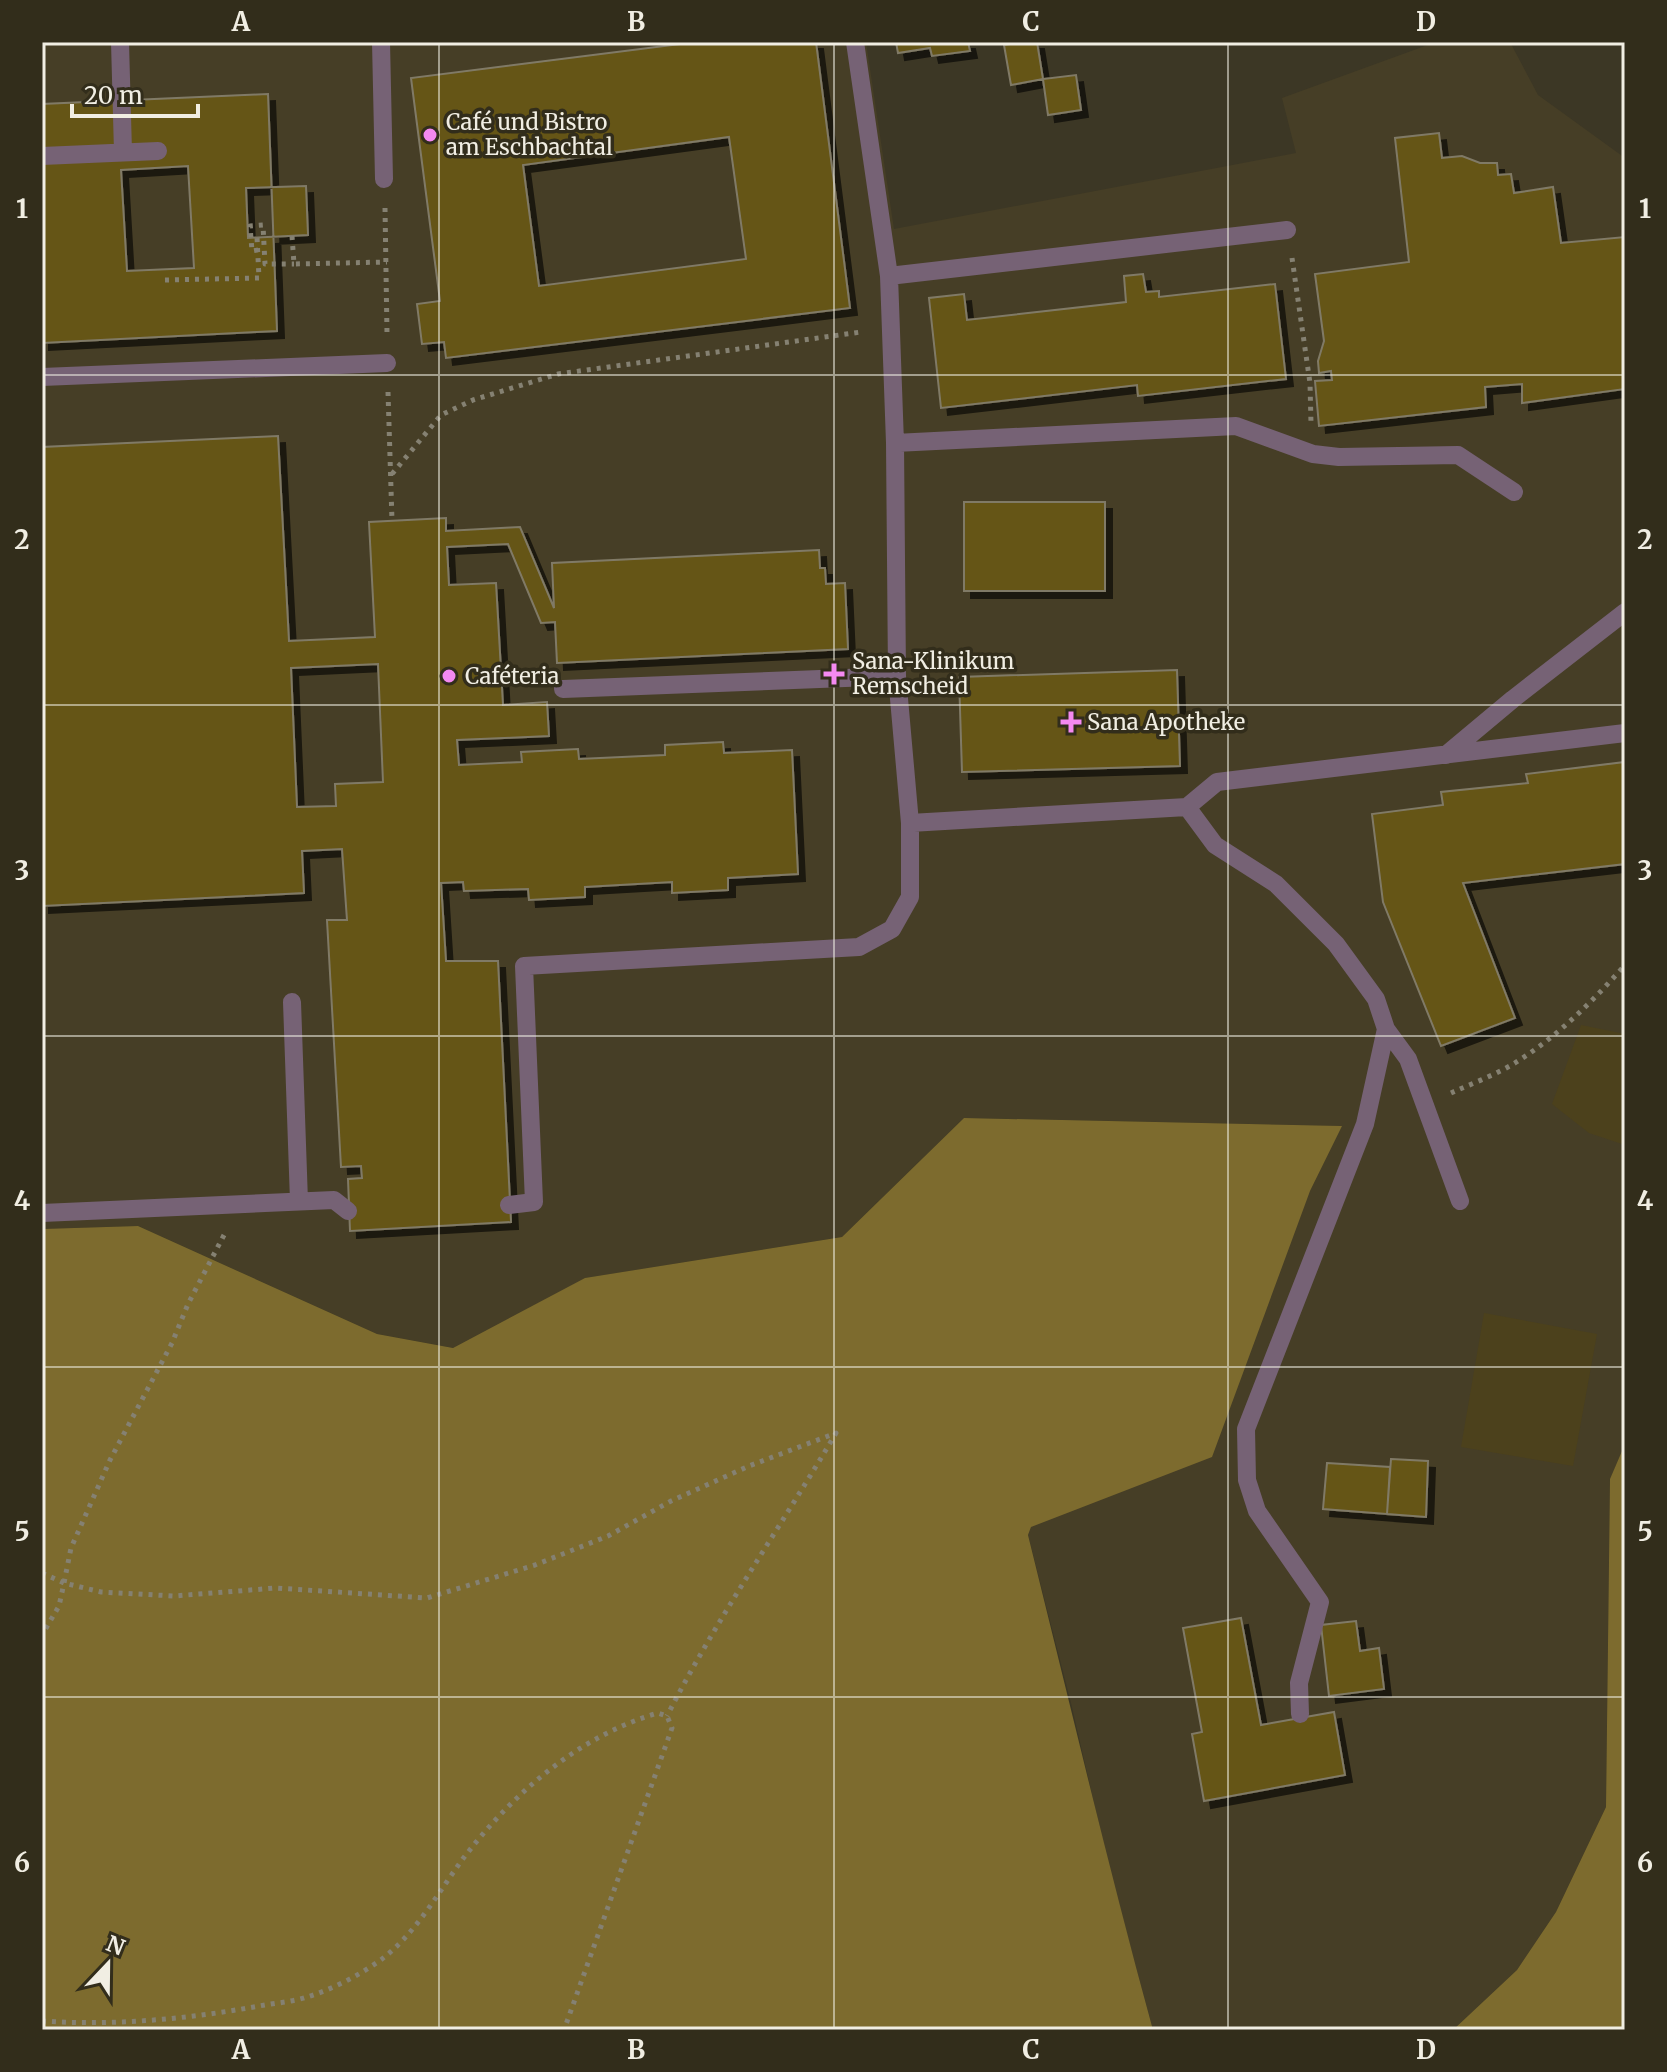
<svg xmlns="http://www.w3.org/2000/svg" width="1667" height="2072" font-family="Merriweather,serif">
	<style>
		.built { fill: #463e26 }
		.green { fill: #4c411c }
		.forest { fill: #7d6b2e }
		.building { fill: #655414; stroke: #807a66; stroke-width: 2; fill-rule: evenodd; filter: url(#shadow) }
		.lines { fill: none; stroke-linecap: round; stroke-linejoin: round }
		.path { stroke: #858172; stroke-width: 5; stroke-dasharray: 4 6; stroke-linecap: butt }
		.lane { stroke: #766275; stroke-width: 18 }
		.grid { fill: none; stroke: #f1eee3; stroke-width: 2; stroke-opacity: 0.55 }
		.poi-dot { fill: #f489f1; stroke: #322d1b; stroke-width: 3 }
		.labels { text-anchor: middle; stroke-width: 7; stroke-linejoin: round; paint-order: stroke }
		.poi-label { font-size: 22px; fill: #f1eee3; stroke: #322d1b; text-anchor: start }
		.neatline { fill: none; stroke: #f1eee3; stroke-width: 3 }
		.grid-label { font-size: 26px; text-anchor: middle; font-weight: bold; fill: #f1eee3 }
	</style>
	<defs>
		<filter id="shadow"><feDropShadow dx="7" dy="7" stdDeviation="0" flood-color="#0009"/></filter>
	</defs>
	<rect width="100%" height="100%" fill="#3c3725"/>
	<!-- built -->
	<path class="built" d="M 42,42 L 866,42 L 894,229 L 1296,153 L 1282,98 L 1436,42 L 1510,42 L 1538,95 L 1625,158 L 1625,1444 L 1610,1480 L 1606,1807 L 1556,1912 L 1517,1970 L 1453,2030 L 1153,2030 L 1109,1868 L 1071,1703 L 1028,1535 L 1031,1527 L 1310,1191 L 1341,1126 L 964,1118 L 842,1237 L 586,1278 L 453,1348 L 377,1334 L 138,1226 L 42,1229 Z"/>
	<!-- green -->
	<path class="green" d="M 1581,1025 L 1625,1034 L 1625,1145 L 1589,1133 L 1552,1104 Z
		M 1484,1313 L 1597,1334 L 1573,1466 L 1461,1447 Z"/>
	<!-- forest -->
	<path class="forest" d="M 964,1118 L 1342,1126 L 1310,1191 L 1212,1457 L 1031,1527 L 1028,1535 C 1069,1700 1108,1866 1153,2030 L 42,2030 L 42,1229 L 138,1226 L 377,1334 L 453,1348 L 585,1278 L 842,1237 Z
		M 1625,1444 L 1625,2030 L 1453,2030 L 1517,1970 L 1556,1912 L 1606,1807 L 1610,1479 Z"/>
	<!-- building -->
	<path class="building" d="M 696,42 L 816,42 L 850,308 L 446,358 L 444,342 L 422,344 L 417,304 L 440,301 L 411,78 ZM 729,137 L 746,259 L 539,286 L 523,165 Z
		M 896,42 L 968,42 L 970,51 L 932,56 L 930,48 L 898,53 Z
		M 1022,42 L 1037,42 L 1043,79 L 1011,85 L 1004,45 Z
		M 1076,75 L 1081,110 L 1048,115 L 1043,79 Z
		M 268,94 L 277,331 L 42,343 L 42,104 Z
		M 1439,133 L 1442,158 L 1462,156 L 1480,163 L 1497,163 L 1498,175 L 1511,174 L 1514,193 L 1553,187 L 1561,243 L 1625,237 L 1625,389 L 1522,403 L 1522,384 L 1485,387 L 1486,407 L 1319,426 L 1315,381 L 1332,380 L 1331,371 L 1319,373 L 1318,361 L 1324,341 L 1315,274 L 1409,262 L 1395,138 Z
		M 188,166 L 194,268 L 127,271 L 121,170 Z
		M 306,186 L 308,235 L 248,238 L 246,188 Z
		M 1143,274 L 1146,292 L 1159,291 L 1159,297 L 1275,284 L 1286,379 L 1138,396 L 1137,385 L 941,408 L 929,298 L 964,294 L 967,320 L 1126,302 L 1124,276 Z
		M 278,436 L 289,641 L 375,637 L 369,522 L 446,518 L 446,531 L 520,527 L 554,608 L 552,563 L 819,550 L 820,568 L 825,568 L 826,584 L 845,583 L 848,649 L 557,663 L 555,622 L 541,623 L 508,544 L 447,547 L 449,585 L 496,583 L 503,705 L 547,702 L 549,736 L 457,740 L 459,765 L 522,762 L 521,752 L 578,749 L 579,759 L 665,755 L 665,745 L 723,742 L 724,753 L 792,750 L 798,874 L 728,878 L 728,890 L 672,893 L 672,882 L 585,887 L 585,897 L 529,900 L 528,889 L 464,891 L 463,882 L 441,883 L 446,961 L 498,961 L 511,1222 L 350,1231 L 348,1179 L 362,1178 L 361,1166 L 341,1167 L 327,920 L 347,920 L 342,849 L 302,851 L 304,893 L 42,906 L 42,447 ZM 378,664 L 383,782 L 335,784 L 336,806 L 297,807 L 291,668 Z
		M 964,502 L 1105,502 L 1105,591 L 964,591 Z
		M 1177,670 L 1180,766 L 962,772 L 959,677 Z
		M 1625,762 L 1625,864 L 1463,883 L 1515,1018 L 1441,1046 L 1383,902 L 1372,814 L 1443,805 L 1441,792 L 1528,783 L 1526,774 Z
		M 1391,1459 L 1428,1461 L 1426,1517 L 1387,1514 Z
		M 1327,1463 L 1390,1467 L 1387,1514 L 1323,1509 Z
		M 1241,1618 L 1261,1725 L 1334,1712 L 1345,1775 L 1204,1801 L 1192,1734 L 1202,1732 L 1183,1628 Z
		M 1356,1621 L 1360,1651 L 1379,1648 L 1384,1689 L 1329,1696 L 1321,1625 Z"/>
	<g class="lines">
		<!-- path -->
		<path class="path" d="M 385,208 L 387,334
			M 292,236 L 294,264 L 387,262
			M 258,250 L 252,251 L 250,226 L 263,225 L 265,264 L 294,264
			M 1292,258 L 1310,383 L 1311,423
			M 165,280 L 259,278 L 257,237
			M 388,392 L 392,521
			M 392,474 L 441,415 L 473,400 L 558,374 L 861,332
			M 1451,1093 C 1473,1083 1498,1074 1518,1061 C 1559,1035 1593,1001 1625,965
			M 224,1235 L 188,1304 L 172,1343 L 110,1460 L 71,1548 L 64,1583 L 101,1592 L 174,1596 L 276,1588 L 427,1598 L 535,1565 L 608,1536 L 671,1501 L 749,1466 L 836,1433 C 780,1528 717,1618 667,1716
			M 42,1573 L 64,1583 L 59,1606 L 42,1635
			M 42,2021 C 114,2026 188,2019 259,2006 C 275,2003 292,2002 307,1997 C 333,1989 360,1975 382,1959 C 416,1933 438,1893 462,1860 C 511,1795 578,1736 658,1713 L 667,1716 L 672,1728 L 564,2030"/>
		<!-- lane -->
		<path class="lane" d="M 120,42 L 123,152
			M 381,42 L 384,179
			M 855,42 L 889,276 L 1287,230
			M 42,156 L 158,151
			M 889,276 L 895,443 L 1236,426 L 1313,454 L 1339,457 L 1458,455 L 1514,492
			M 42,377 L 387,363
			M 897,676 L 910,823 L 1187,807 L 1215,845 L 1276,884 L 1336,944 L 1376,999 L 1386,1029 L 1408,1059 L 1460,1201
			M 563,689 L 897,676 L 895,443
			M 1446,755 L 1513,699 L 1625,612
			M 1187,807 L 1217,782 L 1625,733
			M 292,1002 L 299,1201
			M 509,1205 L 534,1202 L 524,966 L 859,947 L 892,929 L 910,897 L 910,823
			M 42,1213 L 334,1200 L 348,1211
			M 1300,1714 L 1299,1683 L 1320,1602 L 1257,1511 L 1247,1480 L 1246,1429 L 1365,1124 L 1386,1029"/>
	</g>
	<!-- grid -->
	<path class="grid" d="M 439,42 L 439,2030M 834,42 L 834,2030M 1228,42 L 1228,2030M 42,375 L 1625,375M 42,705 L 1625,705M 42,1036 L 1625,1036M 42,1367 L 1625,1367M 42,1697 L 1625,1697"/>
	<!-- markers -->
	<g class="poi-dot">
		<circle cx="430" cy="135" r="8"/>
		<path d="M830 662h8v8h8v8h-8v8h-8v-8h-8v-8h8z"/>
		<circle cx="449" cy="676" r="8"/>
		<path d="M1067 710h8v8h8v8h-8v8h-8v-8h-8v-8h8z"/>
	</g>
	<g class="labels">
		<!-- poi labels -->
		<g class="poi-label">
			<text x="446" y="130">Café und Bistro<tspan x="446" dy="25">am Eschbachtal</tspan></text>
			<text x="852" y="669">Sana-Klinikum<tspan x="852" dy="25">Remscheid</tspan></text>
			<text x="465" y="684">Caféteria</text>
			<text x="1087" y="730">Sana Apotheke</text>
		</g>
	</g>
	<!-- border -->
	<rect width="1667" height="2072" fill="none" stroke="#322d1b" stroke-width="88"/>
	<!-- north arrow -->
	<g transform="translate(108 1964) rotate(22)" stroke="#322d1b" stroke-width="6" paint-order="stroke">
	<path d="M0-6L14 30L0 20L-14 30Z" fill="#f1eee3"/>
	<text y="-12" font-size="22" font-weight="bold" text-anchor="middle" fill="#f1eee3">N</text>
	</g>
	<!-- scale -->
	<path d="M72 104v12h126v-12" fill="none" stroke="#f1eee3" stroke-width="4"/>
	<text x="84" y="104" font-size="24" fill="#f1eee3" stroke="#322d1b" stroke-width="6" paint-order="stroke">20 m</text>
	<rect x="44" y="44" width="1579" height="1984" class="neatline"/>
	<g class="grid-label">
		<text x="241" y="31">A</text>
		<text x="636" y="31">B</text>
		<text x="1031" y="31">C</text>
		<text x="1426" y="31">D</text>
		<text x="22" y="218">1</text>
		<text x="1645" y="218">1</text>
		<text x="22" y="549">2</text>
		<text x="1645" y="549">2</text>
		<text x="22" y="880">3</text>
		<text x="1645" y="880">3</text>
		<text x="22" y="1210">4</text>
		<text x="1645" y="1210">4</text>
		<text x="22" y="1541">5</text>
		<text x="1645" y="1541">5</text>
		<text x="22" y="1872">6</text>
		<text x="1645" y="1872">6</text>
		<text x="241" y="2059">A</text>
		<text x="636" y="2059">B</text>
		<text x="1031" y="2059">C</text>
		<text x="1426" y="2059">D</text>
	</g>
</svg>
